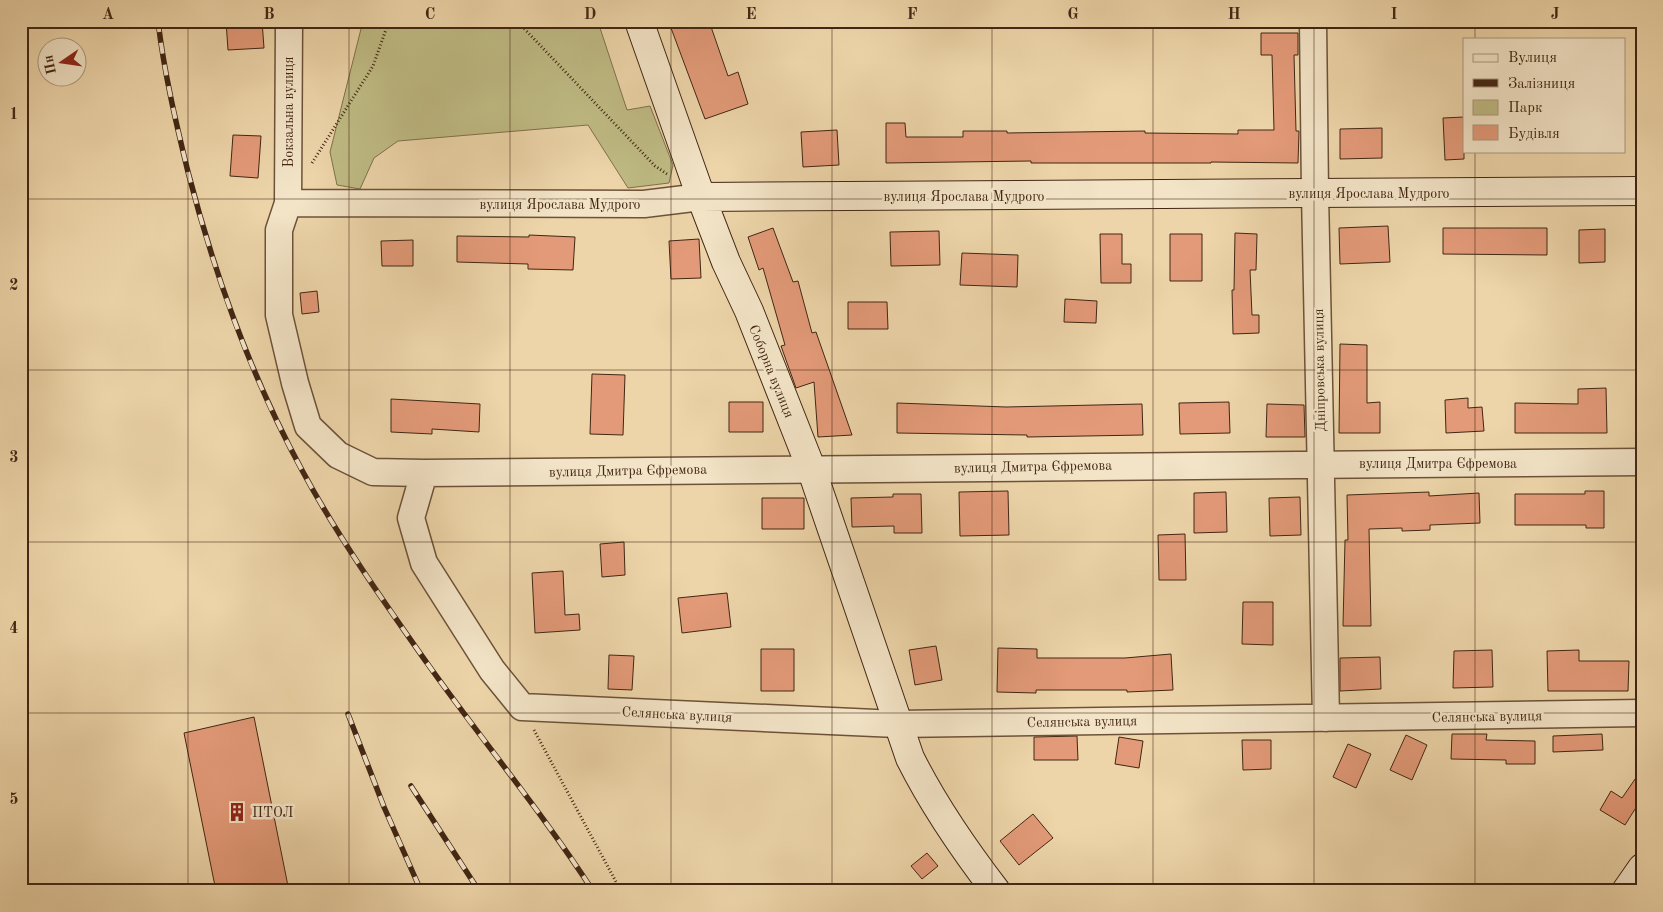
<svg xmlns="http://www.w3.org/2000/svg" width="1663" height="912" font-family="'Old Standard TT',serif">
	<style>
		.green { fill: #bfbb84; stroke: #80704c }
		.building { fill: #e39a78; stroke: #422614 }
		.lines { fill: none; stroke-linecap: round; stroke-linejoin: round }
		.street-casing { stroke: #6d5239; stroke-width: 29 }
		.secondary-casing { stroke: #422614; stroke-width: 30 }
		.path { stroke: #422614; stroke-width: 3; stroke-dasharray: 1 2.5; stroke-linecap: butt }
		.street { stroke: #f3e4c7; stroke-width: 26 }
		.secondary { stroke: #f3e4c7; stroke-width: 28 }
		.rail-casing { stroke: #422614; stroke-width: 5.5 }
		.rail { stroke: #f3e4c7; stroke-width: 4; stroke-dasharray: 11; stroke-linecap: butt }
		.grid { fill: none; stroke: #422614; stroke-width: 1; stroke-opacity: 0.55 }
		.labels { text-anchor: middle; stroke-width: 5; stroke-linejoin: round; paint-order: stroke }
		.street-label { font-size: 14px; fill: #422614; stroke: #f3e4c7 }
		.poi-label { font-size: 14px; fill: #422614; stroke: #f3e4c7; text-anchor: start }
		.neatline { fill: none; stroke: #422614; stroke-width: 2 }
		.grid-label { font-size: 16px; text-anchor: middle; font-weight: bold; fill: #422614 }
	</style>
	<rect width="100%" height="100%" fill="#edd5a9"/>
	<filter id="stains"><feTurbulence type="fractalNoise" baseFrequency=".004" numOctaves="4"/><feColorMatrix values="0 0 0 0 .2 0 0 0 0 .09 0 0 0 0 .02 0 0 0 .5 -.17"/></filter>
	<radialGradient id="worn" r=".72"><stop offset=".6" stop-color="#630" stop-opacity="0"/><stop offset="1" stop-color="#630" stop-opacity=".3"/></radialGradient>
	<!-- green -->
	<path class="green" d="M 363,21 L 606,21 L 600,28 L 627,110 L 650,106 L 673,165 L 669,183 L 628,188 L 588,125 L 398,141 L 374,158 L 360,189 L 337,185 L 330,152 Z"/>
	<!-- building -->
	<path class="building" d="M 226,21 L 262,21 L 264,48 L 228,50 Z
		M 691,21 L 709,21 L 728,76 L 738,72 L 748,104 L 705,119 L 671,28 Z
		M 1261,33 L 1298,33 L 1298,55 L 1294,55 L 1296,131 L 1299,131 L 1298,163 L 1211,162 L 1211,163 L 1031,163 L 1031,161 L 886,163 L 886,123 L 905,123 L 906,137 L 963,137 L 963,131 L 1007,131 L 1007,133 L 1145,131 L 1145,133 L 1238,134 L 1238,130 L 1274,130 L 1272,55 L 1261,55 Z
		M 1464,117 L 1464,159 L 1445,160 L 1443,118 Z
		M 1382,128 L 1382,158 L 1340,159 L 1340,129 Z
		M 837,130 L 839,165 L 803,167 L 801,132 Z
		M 233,135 L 261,136 L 258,178 L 230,176 Z
		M 1388,226 L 1390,262 L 1340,264 L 1339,228 Z
		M 773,228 L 793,282 L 798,281 L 812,333 L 816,332 L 852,435 L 818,437 L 814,382 L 796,388 L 781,346 L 785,345 L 763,268 L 759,270 L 748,237 Z
		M 1443,228 L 1547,228 L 1547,255 L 1443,254 Z
		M 1605,229 L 1605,262 L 1579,263 L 1579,230 Z
		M 939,231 L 940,265 L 891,266 L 890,232 Z
		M 1235,233 L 1257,234 L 1256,270 L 1250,270 L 1252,315 L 1259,315 L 1259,333 L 1233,334 L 1232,290 L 1234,290 Z
		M 1100,234 L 1122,234 L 1122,264 L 1131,264 L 1131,283 L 1101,283 Z
		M 1170,234 L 1202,234 L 1202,281 L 1170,281 Z
		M 529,235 L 575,237 L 573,270 L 528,269 L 528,264 L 457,262 L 457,236 L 529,237 Z
		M 699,239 L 701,278 L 671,279 L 669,241 Z
		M 413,240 L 413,266 L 382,266 L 381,241 Z
		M 962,253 L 1018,255 L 1017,287 L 960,285 Z
		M 317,291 L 319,312 L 302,314 L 300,293 Z
		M 1065,299 L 1097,301 L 1096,323 L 1064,322 Z
		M 848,302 L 887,302 L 888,329 L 848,329 Z
		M 1340,344 L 1367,345 L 1367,403 L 1380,402 L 1380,433 L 1339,433 Z
		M 592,374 L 625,375 L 623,435 L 590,434 Z
		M 1606,388 L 1607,433 L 1515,433 L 1515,403 L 1578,404 L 1578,389 Z
		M 1468,398 L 1468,408 L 1482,407 L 1484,431 L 1446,433 L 1445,400 Z
		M 391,399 L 480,404 L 479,432 L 432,429 L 432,434 L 391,432 Z
		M 729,402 L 763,402 L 763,432 L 729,432 Z
		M 1229,402 L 1230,433 L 1180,434 L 1179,403 Z
		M 897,403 L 1006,407 L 1142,404 L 1143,435 L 1027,437 L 1027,435 L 897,433 Z
		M 1267,404 L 1304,405 L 1305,437 L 1266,437 Z
		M 1008,491 L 1009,535 L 960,536 L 959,492 Z
		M 1585,491 L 1604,491 L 1604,528 L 1586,528 L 1586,525 L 1515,525 L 1515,494 L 1585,494 Z
		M 1226,492 L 1227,532 L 1194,533 L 1194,493 Z
		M 1429,492 L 1429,496 L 1479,493 L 1480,523 L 1430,525 L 1430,530 L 1402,531 L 1402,528 L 1369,529 L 1371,626 L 1343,626 L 1345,540 L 1348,540 L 1347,495 Z
		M 893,494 L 921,494 L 922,533 L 894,533 L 894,526 L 852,527 L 851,498 L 893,497 Z
		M 1300,497 L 1301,535 L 1270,536 L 1269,498 Z
		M 762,498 L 804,498 L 804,529 L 762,529 Z
		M 1185,534 L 1186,580 L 1159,580 L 1158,535 Z
		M 624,542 L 625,575 L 602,577 L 600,544 Z
		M 563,571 L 565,615 L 579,614 L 580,630 L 535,633 L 532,573 Z
		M 727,593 L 731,627 L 682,633 L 678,598 Z
		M 1243,602 L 1273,602 L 1273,645 L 1242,644 Z
		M 936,646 L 942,680 L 915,685 L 909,650 Z
		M 998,648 L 1037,649 L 1037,658 L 1125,658 L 1171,654 L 1173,690 L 1127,692 L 1127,690 L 1036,690 L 1036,693 L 997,692 Z
		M 761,649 L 794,649 L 794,691 L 761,691 Z
		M 1492,650 L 1493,687 L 1453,688 L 1454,651 Z
		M 1579,650 L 1579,661 L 1629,661 L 1628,691 L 1548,691 L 1547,651 Z
		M 609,655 L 634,656 L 632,690 L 608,689 Z
		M 1380,657 L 1381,689 L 1340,691 L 1340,658 Z
		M 254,717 L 289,891 L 216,891 L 184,733 Z
		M 1452,734 L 1487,734 L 1486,740 L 1535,741 L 1535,764 L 1506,764 L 1506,760 L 1451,759 Z
		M 1602,734 L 1603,750 L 1553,752 L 1553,736 Z
		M 1406,735 L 1427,745 L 1412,780 L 1390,770 Z
		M 1077,736 L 1078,760 L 1034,760 L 1034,737 Z
		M 1119,737 L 1143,741 L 1139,768 L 1115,764 Z
		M 1242,740 L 1271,740 L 1271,769 L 1243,770 Z
		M 1348,744 L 1371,754 L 1356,788 L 1333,777 Z
		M 1642,769 L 1642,798 L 1625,825 L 1600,810 L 1611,791 L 1622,798 Z
		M 1033,814 L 1053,838 L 1019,865 L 1000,841 Z
		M 927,853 L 938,866 L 922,879 L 911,866 Z"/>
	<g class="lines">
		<!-- street casing -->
		<g class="street-casing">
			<path id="street" d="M 289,21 L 288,203 L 279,230 L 279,315 L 295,383 L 308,426 L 338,455 L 373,472 L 424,473 L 411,518 L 424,563 L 492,670 L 522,707 L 897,724 L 1642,713
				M 1313,21 L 1315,193 L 1326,718
				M 288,203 L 644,204 L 701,197
				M 424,473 L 1642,462"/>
		</g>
		<!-- secondary casing -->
		<g class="secondary-casing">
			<path id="secondary" d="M 639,21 L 701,197 L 726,262 L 749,311 L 811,468 L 910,758 C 934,806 963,848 996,891
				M 701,197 L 1642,191
				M 1626,891 L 1642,868"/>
		</g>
		<!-- path -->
		<path class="path" d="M 517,21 L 655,166 L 667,174
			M 312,163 L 373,66 L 389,21
			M 534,730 L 621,891"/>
		<!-- street -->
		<use href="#street" class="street"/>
		<!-- secondary -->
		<use href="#secondary" class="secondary"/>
		<!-- rail casing -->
		<g class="rail-casing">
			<path id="rail" d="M 158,21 C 164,72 176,123 188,172 C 215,276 251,377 303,472 C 338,537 384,602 427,663 C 481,739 542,812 593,891
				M 348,714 L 384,807 L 421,891
				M 411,786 L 479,891"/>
		</g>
		<!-- rail -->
		<use href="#rail" class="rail"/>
	</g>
	<!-- grid -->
	<path class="grid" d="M 188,21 L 188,891M 349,21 L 349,891M 510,21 L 510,891M 671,21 L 671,891M 832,21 L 832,891M 992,21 L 992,891M 1153,21 L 1153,891M 1314,21 L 1314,891M 1475,21 L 1475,39M 1475,151 L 1475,891M 21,199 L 1642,199M 21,370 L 1642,370M 21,542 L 1642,542M 21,713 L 1642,713"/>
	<!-- icons -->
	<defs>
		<g id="building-bare" transform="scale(1.5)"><path d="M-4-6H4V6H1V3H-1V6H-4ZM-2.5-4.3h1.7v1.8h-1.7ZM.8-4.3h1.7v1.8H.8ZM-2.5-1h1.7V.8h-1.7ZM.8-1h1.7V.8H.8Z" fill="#8f2418" stroke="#f3e4c7" stroke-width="2.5" paint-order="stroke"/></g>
	</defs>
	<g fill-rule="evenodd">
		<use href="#building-bare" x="237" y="812"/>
	</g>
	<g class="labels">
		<!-- street labels -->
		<g class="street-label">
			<text transform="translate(288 112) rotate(-90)" y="5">Вокзальна вулиця</text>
			<text x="1369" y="198">вулиця Ярослава Мудрого</text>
			<text x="964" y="201">вулиця Ярослава Мудрого</text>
			<text x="560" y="209">вулиця Ярослава Мудрого</text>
			<text transform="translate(1319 370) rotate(-91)" y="5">Дніпровська вулиця</text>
			<text transform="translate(772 371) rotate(68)" y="5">Соборна вулиця</text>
			<text x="1438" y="468">вулиця Дмитра Єфремова</text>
			<text transform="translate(1033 466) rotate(-1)" y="5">вулиця Дмитра Єфремова</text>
			<text transform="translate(628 470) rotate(-1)" y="5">вулиця Дмитра Єфремова</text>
			<text transform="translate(677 714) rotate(3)" y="5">Селянська вулиця</text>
			<text transform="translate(1487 716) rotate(-1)" y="5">Селянська вулиця</text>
			<text transform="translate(1082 721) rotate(-1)" y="5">Селянська вулиця</text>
		</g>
		<!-- poi labels -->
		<g class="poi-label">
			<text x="252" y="817">ПТОЛ</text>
		</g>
	</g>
	<!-- margin -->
	<rect width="1663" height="912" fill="none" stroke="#edd5a9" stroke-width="55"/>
	<!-- legend -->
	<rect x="1463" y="38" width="162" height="115" fill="#f3e4c7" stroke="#ac987f"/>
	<rect x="1473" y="54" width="25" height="8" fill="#f3e4c7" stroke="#ac987f"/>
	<text x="1508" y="62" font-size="15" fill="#422614">Вулиця</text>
	<rect x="1473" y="79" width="25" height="8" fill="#422614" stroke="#ac987f"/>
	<text x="1508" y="88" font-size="15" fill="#422614">Залізниця</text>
	<rect x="1473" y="100" width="25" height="15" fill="#bfbb84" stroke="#ac987f"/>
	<text x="1508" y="112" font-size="15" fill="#422614">Парк</text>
	<rect x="1473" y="125" width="25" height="15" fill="#e39a78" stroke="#ac987f"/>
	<text x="1508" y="138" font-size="15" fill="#422614">Будівля</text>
	<!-- north arrow -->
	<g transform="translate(62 62) rotate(257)"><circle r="24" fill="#f3e4c7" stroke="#ac987f"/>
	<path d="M0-4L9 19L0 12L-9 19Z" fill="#8f2418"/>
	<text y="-8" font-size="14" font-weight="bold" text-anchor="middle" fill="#422614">Пн</text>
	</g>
	<rect x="28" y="28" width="1608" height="856" class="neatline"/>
	<g class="grid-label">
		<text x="108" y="19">A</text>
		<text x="269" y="19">B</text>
		<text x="430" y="19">C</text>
		<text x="590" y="19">D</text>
		<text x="751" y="19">E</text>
		<text x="912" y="19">F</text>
		<text x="1073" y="19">G</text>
		<text x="1234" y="19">H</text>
		<text x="1394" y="19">I</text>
		<text x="1555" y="19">J</text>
		<text x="14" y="119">1</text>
		<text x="14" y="290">2</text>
		<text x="14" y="462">3</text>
		<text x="14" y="633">4</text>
		<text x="14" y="804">5</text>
	</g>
	<rect width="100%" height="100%" filter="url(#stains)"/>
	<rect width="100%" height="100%" fill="url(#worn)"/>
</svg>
